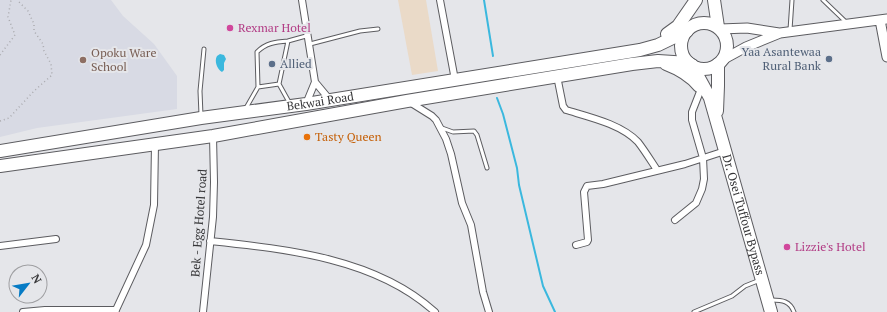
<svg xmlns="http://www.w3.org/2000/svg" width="887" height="312" font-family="'PT Serif',serif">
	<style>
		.commercial { fill: #eadac8 }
		.built { fill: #d8dae4 }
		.water { fill: #3bb8de }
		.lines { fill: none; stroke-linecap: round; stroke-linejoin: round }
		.stream { stroke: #3bb8de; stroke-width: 2 }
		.lane-casing { stroke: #5c5c60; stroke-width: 5 }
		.street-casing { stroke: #5c5c60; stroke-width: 8 }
		.secondary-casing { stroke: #5c5c60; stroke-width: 11 }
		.highway-casing { stroke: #5c5c60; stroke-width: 14 }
		.path { stroke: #aaaaae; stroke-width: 1.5; stroke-dasharray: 1 3; stroke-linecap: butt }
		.lane { stroke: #fff; stroke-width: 3 }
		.street { stroke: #fff; stroke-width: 6 }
		.secondary { stroke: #fff; stroke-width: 9 }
		.highway { stroke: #fff; stroke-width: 12 }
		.hotel-dot { fill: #d1479c; stroke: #e5e6ea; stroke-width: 1.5 }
		.service-dot { fill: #5c6f8a; stroke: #e5e6ea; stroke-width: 1.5 }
		.education-dot { fill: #8d6e63; stroke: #e5e6ea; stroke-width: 1.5 }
		.food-dot { fill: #e8710a; stroke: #e5e6ea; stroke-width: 1.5 }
		.labels { text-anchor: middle; stroke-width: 4; stroke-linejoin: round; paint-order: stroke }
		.hotel-label { font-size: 12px; fill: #b23c85; stroke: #e5e6ea; text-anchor: start }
		.service-label { font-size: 12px; fill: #4e5e75; stroke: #e5e6ea; text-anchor: end }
		.education-label { font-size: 12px; fill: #785e54; stroke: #e5e6ea; text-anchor: start }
		.street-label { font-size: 12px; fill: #353537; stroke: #e5e6ea }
		.food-label { font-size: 12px; fill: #c56008; stroke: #e5e6ea; text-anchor: start }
	</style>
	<rect width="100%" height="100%" fill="#e5e6ea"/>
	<!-- commercial -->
	<path class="commercial" d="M 398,0 L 426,0 L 438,71 L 412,75 Z"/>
	<!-- built -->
	<path class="built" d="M 0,0 L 111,0 L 123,16 L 154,44 L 177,76 L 177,109 L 37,128 L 0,137 Z"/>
	<!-- water -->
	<path class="water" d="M 220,54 L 224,55 L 226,59 L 224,63 L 224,70 L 222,72 C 217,69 214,61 217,56 Z"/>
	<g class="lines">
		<!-- stream -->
		<path class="stream" d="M 484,0 L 493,56
			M 497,98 L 503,114 L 517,168 L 519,185 L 543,286 L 555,312"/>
		<!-- lane casing -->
		<g class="lane-casing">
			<path id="lane" d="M 823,0 L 847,23
				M 790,30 L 792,0
				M 310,44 L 360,31 L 378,29
				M 258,87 L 257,52 C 266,43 275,42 288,41
				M 289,102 L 279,84 L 288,41 L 306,36
				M 246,108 L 258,87 L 279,84
				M 201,115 L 200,91 L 204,49
				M 442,128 L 453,132 L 474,131 L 477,135 L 487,168
				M 772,300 C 782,300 790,301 794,312
				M 694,312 L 732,296 L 745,286 L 760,280"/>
		</g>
		<!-- street casing -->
		<g class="street-casing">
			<path id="street" d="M 302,0 L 315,82 L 306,104
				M 440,0 L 455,80
				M 557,76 L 563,106 L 566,110 C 589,117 621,124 638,142 C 645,151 651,161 657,170
				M 315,82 L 330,100
				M 408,101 L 432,116 L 436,120 L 446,139 L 451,154 L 462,203 L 471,225 L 483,292 L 489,312
				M 675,220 L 696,203 L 702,189 L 704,179 L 703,158 L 692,120 L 692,112 L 701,89
				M 210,241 C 286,249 376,258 435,312
				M 576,245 L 587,242 L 588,240 L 584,192 L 587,186 L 603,184 L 685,164 L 725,151
				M 0,246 L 56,239
				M 23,312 L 45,310 L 116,310
				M 115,312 L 146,245 L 154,205 L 155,144
				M 203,312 L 213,217 L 214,182 L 213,136"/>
		</g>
		<!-- secondary casing -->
		<g class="secondary-casing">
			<path id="secondary" d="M 880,20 L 887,57
				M 720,29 L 747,28 L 779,33
				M 724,59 L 746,47 L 780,33 L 887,19"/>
		</g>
		<!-- highway casing -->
		<g class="highway-casing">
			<g id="highway">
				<path d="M 714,0 L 718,27"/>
				<circle cx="704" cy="46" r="23"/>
				<path d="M 667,34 L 678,26 L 696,0"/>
				<path d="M 666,64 C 679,69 690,75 699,86"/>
				<path id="s1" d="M 692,65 L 710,98 L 771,312"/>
				<path d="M 717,111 L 718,86 L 718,64"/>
				<path id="s2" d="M 0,151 L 201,118 L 306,104 L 640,50 L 658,45 L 687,31"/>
				<path d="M 0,166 L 213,136 L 407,101 L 632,64 L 658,61 L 689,63"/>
			</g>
		</g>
		<!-- path -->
		<path class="path" d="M 0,55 L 15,35 L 8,17 L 11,0
			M 0,121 L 9,118 L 34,91 L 52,75 L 51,64 L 44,51 L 43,44 L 34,31 L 34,24 L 28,11 L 17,0"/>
		<!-- lane -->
		<use href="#lane" class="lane"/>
		<!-- street -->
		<use href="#street" class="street"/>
		<!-- secondary -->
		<use href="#secondary" class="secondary"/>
		<!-- highway -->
		<use href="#highway" class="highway"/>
	</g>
	<!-- markers -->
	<g class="hotel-dot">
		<circle cx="230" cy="28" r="4"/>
		<circle cx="787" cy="247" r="4"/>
	</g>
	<g class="service-dot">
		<circle cx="829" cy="59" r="4"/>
		<circle cx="272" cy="64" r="4"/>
	</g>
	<circle class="education-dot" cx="83" cy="60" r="4"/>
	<circle class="food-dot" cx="307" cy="137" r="4"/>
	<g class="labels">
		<!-- hotel labels -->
		<g class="hotel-label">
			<text x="238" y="32">Rexmar Hotel</text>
			<text x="795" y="251">Lizzie's Hotel</text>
		</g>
		<!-- service labels -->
		<g class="service-label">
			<text x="821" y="56">Yaa Asantewaa<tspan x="821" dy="14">Rural Bank</tspan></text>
			<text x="280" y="68" text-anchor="start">Allied</text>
		</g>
		<!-- education labels -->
		<g class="education-label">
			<text x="91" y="57">Opoku Ware<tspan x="91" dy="14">School</tspan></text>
		</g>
		<!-- street labels -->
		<g class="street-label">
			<text dy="4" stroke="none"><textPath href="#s2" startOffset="324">Bekwai Road</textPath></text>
			<text dy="4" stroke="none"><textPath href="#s1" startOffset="159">Dr. Osei Tuffour Bypass</textPath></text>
			<text transform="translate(199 223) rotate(-86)" y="4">Bek - Egg Hotel road</text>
		</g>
		<!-- food labels -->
		<g class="food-label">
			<text x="315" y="141">Tasty Queen</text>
		</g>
	</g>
	<!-- north arrow -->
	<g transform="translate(28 284) rotate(59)"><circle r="19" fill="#e5e6ea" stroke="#9f9fa2"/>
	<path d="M0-3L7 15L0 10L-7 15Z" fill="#067bc5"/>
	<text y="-6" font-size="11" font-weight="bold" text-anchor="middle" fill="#353537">N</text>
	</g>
</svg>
